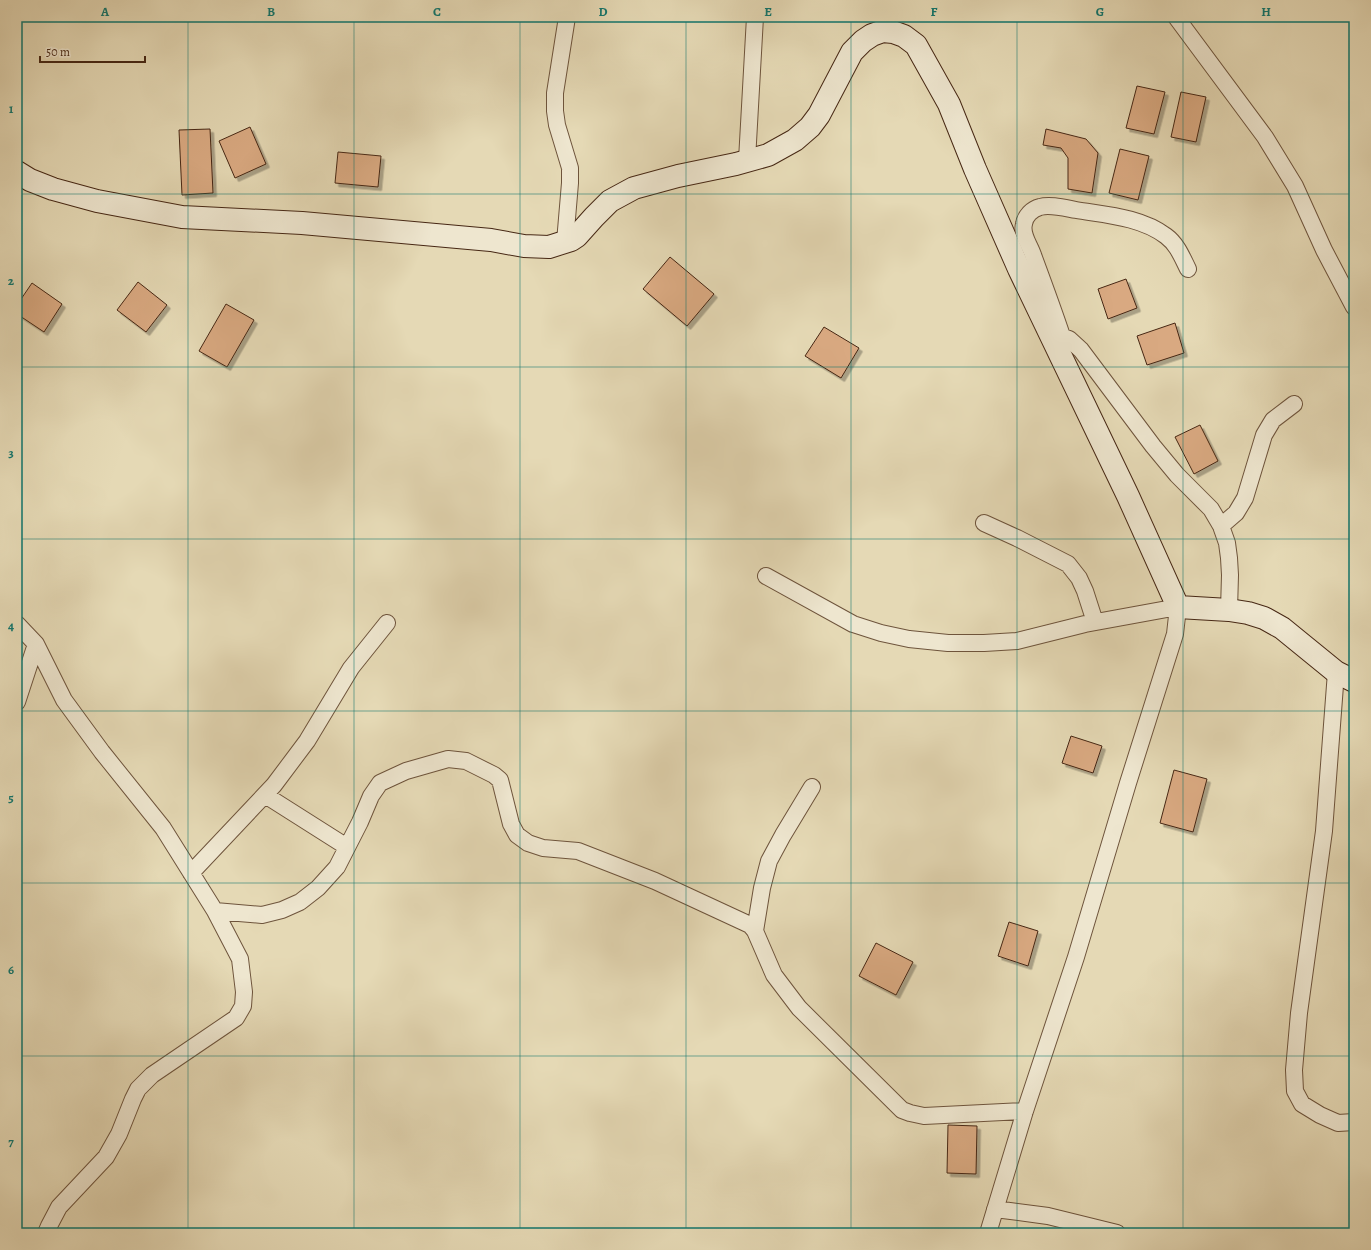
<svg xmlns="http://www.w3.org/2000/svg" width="1371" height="1250" font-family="Alegreya,serif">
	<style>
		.building { fill: #d9a981; stroke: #462714; filter: url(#shadow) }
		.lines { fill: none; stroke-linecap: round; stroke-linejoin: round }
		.minor-casing { stroke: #6e543c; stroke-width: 18 }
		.secondary-casing { stroke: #462714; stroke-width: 24 }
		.minor { stroke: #eee6cf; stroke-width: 16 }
		.secondary { stroke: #eee6cf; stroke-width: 22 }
		.grid { fill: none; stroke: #0f766e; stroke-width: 1; stroke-opacity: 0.55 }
		.neatline { fill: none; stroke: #0f766e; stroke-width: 1.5 }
		.grid-label { font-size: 13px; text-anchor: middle; font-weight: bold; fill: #0f766e }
	</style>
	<defs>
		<filter id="shadow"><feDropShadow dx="3.5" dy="3.5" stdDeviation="0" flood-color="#0004"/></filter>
	</defs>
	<rect width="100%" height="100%" fill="#e5d9b5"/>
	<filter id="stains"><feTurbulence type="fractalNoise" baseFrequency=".005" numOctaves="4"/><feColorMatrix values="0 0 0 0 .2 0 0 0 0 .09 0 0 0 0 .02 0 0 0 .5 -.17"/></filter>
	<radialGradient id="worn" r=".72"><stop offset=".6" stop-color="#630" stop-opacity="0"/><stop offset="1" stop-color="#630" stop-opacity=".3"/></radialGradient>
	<!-- building -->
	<path class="building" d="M 1137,86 L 1165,92 L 1154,134 L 1126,128 Z
		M 1181,92 L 1206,97 L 1196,142 L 1171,137 Z
		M 250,127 L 266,164 L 235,178 L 219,141 Z
		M 210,129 L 213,193 L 182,195 L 179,130 Z
		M 1046,129 L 1086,139 L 1098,153 L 1092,193 L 1068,189 L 1068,158 L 1061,148 L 1043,145 Z
		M 1120,149 L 1149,156 L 1138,200 L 1109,193 Z
		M 338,152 L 381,156 L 378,187 L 335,183 Z
		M 670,257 L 714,294 L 687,326 L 643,289 Z
		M 1126,279 L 1137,308 L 1108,319 L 1098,289 Z
		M 138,282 L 167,305 L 146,332 L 117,310 Z
		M 32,283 L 62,304 L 44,332 L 17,314 L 17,305 Z
		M 226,304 L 254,320 L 227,367 L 199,351 Z
		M 1175,323 L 1184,353 L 1147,365 L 1137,336 Z
		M 824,327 L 859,348 L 841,378 L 805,356 Z
		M 1200,425 L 1218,461 L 1194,474 L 1175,437 Z
		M 1071,736 L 1102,746 L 1093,773 L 1062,763 Z
		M 1174,770 L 1207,779 L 1193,832 L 1160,823 Z
		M 1009,922 L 1038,931 L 1028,966 L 998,956 Z
		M 876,943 L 913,962 L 896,995 L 859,976 Z
		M 948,1125 L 977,1126 L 976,1174 L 947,1173 Z"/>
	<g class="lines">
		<!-- minor casing -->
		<g class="minor-casing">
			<path id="minor" d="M 1176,17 L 1265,137 L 1295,186 L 1324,250 L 1354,307
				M 747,160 L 755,17
				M 565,242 L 570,183 L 570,168 L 557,125 L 555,111 L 555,93 L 567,17
				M 1049,332 L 1069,339 L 1081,350 L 1153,446 L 1177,475 L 1211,509 L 1221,526 L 1227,543 L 1229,558 L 1230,575 L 1229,610
				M 1062,336 C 1053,309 1043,282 1033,255 C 1030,245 1021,235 1024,224 C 1025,216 1032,209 1040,207 C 1050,204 1065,208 1076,210 C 1106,215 1141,217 1166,236 C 1177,244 1182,257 1188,269
				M 984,523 L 1017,538 L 1068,564 L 1079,578 L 1085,591 L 1095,622
				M 1221,526 L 1236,513 L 1245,498 L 1264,435 L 1273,420 L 1294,404
				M 766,576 L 853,624 L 881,633 L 909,639 L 948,643 L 984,643 L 1017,641 L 1085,624 L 1178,607 L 1175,634 L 1128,783 L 1076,957 L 1025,1111 L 988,1233
				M 17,624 L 36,644 L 64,700 L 102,752 L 163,828 L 215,911 L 240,959 L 244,992 L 243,1006 L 236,1018 L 152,1075 L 138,1089 L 133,1099 L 119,1134 L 106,1157 L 59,1207 L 49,1226 L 46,1233
				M 1336,672 L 1324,831 L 1299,1013 L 1294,1070 L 1295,1091 L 1302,1104 L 1320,1115 L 1338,1123 L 1354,1122
				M 17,702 L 36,644
				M 265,795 L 347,847
				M 191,873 L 274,785 L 307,741 L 351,668 L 387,623
				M 215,911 L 262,915 L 282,910 L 300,902 L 318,888 L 337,867 L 360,822 L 371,796 L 380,783 L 406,771 L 448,759 L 466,761 L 494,775 L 500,780 L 511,824 L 517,835 L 528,843 L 543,848 L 578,851 L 655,881 L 750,925 L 755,931 L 774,975 L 799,1008 L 902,1110 L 910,1113 L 924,1116 L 1025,1111
				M 755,931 L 762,888 L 769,861 L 783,835 L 812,787
				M 995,1209 L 1048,1216 L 1117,1233"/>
		</g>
		<!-- secondary casing -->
		<g class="secondary-casing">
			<path id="secondary" d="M 17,172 L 30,180 L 53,189 L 97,201 L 182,217 L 302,223 L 491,240 L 524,246 L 549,247 L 571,240 L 577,236 L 594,217 L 610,201 L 634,188 L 678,176 L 736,164 L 768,155 L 795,140 L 810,127 L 819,115 L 852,52 L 863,41 L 872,35 L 883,31 L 893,32 L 904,36 L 916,45 L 949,104 L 975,169 L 1019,269 L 1128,496 L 1178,607 L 1229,610 L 1248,613 L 1264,618 L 1282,628 L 1336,672 L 1354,681"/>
		</g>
		<!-- minor -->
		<use href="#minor" class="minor"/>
		<!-- secondary -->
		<use href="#secondary" class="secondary"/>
	</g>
	<!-- grid -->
	<path class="grid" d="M 188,17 L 188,1233M 354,17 L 354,1233M 520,17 L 520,1233M 686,17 L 686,1233M 851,17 L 851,1233M 1017,17 L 1017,1233M 1183,17 L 1183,1233M 17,194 L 1354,194M 17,367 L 1354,367M 17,539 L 1354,539M 17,711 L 1354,711M 17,883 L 1354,883M 17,1056 L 1354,1056"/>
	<!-- margin -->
	<rect width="1371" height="1250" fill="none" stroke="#e5d9b5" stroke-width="44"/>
	<!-- scale -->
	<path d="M40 56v6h105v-6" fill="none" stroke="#462714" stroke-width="2"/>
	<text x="46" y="56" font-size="12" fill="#462714" stroke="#eee6cf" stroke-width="3" paint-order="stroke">50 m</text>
	<rect x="22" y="22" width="1327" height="1206" class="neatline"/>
	<g class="grid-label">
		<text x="105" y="16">A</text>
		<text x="271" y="16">B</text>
		<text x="437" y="16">C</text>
		<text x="603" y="16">D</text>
		<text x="768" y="16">E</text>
		<text x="934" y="16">F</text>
		<text x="1100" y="16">G</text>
		<text x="1266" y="16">H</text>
		<text x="11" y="113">1</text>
		<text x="11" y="285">2</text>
		<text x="11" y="457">3</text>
		<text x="11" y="630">4</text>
		<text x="11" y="802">5</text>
		<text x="11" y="974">6</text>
		<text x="11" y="1146">7</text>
	</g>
	<rect width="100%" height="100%" filter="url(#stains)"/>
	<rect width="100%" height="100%" fill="url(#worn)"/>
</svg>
